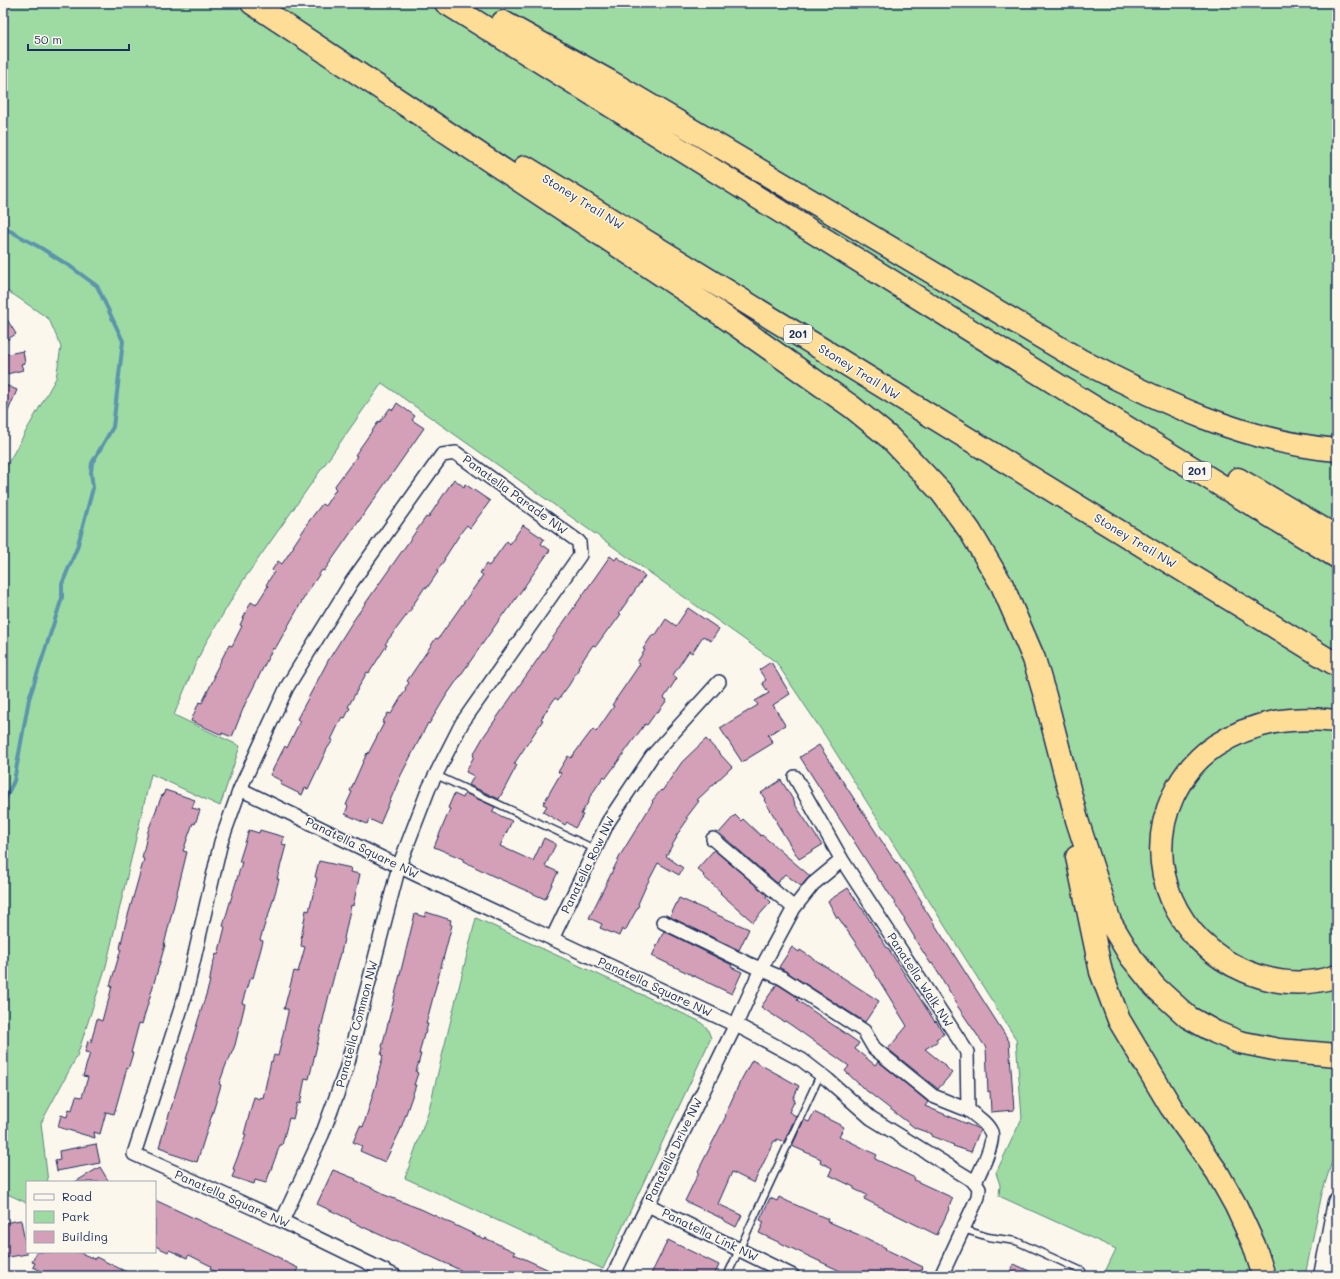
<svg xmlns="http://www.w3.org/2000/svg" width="1340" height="1279" font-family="Mali,sans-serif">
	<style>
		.green { fill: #9edba3; stroke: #5c8580 }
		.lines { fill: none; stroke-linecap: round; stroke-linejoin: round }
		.stream { stroke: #5c95ac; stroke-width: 4 }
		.building { fill: #d4a0b8; stroke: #1b2f5e }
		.service-casing { stroke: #1b2f5e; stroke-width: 9 }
		.minor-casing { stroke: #1b2f5e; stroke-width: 16 }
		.secondary-casing { stroke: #1b2f5e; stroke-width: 21 }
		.motorway-casing { stroke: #1b2f5e; stroke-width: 25 }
		.service { stroke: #fbf7ec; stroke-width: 6 }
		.minor { stroke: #fbf7ec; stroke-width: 13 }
		.secondary { stroke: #fbf7ec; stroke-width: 18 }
		.motorway { stroke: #fedd96; stroke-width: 22 }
		.labels { text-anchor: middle; stroke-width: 3; stroke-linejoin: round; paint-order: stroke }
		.shield { fill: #fbf7ec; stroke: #5e6b89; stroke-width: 1 }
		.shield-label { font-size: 11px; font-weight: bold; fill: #1b2f5e }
		.street-label { font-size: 12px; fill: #1b2f5e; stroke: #fbf7ec }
	</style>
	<rect width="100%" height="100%" fill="#fbf7ec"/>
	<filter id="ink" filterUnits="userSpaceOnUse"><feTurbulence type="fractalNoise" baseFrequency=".025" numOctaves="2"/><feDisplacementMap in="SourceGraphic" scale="8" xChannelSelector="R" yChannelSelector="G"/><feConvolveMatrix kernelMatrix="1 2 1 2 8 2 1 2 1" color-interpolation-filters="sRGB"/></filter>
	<g filter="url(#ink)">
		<!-- green -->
		<path class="green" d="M 3,3 L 1337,3 L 1337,1146 L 1322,1193 L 1305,1276 L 1103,1276 L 1116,1249 L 999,1196 L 1000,1185 L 996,1173 L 1022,1118 L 1016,1039 L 826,737 L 776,662 L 382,383 L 242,582 L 204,646 L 194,667 L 174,715 L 240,746 L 220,806 L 151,774 L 106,966 L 77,1056 L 41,1123 L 48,1182 L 27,1182 L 27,1203 L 3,1192 L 3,472 L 56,378 L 61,347 L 49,319 L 14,295 L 3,289 Z
			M 476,918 L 699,1021 L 707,1028 L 711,1038 L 603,1269 L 405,1178 L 428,1113 Z"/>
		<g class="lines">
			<!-- stream -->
			<path class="stream" d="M 3,227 L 41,248 L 71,267 L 97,286 L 123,341 L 113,427 L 92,463 L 91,472 L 93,488 L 77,548 L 62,584 L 62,598 L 29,699 L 14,781 L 3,803
				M 3,813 L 5,820 L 3,828"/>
		</g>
		<!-- building -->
		<path class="building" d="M 3,313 L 16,334 L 3,342 Z
			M 23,351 L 25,363 L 21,364 L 23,370 L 3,375 L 3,355 Z
			M 3,384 L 17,390 L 3,423 Z
			M 397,403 L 415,416 L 412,420 L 424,428 L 324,571 L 322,570 L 305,596 L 275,649 L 273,648 L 245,704 L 232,737 L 222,733 L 222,735 L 191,721 L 199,702 L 202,703 L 215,676 L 213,676 L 229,645 L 232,646 L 242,626 L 240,625 L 251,602 L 256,605 L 268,586 L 266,585 L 274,572 L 272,570 L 278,561 L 282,564 L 294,546 L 293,546 L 307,525 L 306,525 L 322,504 L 325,506 L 336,489 L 334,487 L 357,456 L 355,455 L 379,421 L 380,422 L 390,408 L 393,410 Z
			M 454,479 L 464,487 L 465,484 L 490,501 L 470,528 L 467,525 L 462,531 L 444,559 L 445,559 L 437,571 L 438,572 L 427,588 L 425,587 L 411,608 L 412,608 L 385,644 L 387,645 L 369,673 L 367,672 L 348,707 L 350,708 L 345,718 L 342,717 L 331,740 L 333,740 L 327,749 L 308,789 L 305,788 L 302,795 L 280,784 L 282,781 L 270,775 L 285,746 L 287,748 L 300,721 L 297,719 L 329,659 L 353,621 L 426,517 L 428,518 Z
			M 523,525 L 544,539 L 541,544 L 550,550 L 505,614 L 504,613 L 446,696 L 429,724 L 428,723 L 401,775 L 380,824 L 369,819 L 367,824 L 345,814 L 348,806 L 346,805 L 352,792 L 350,791 L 367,753 L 368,754 L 384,723 L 382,723 L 388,713 L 391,714 L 406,689 L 405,688 L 409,683 L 407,681 L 436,638 L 438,639 L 483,575 L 480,573 L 486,564 L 489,566 L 507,541 L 510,544 Z
			M 610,556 L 615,560 L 617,557 L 645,576 L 619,613 L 621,614 L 610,629 L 609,628 L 596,646 L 593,645 L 578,667 L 579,668 L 569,685 L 558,700 L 555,698 L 541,719 L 543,720 L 514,764 L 517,765 L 499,799 L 469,785 L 474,776 L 466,772 L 474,756 L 473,755 L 484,736 Z
			M 688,608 L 719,629 L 711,641 L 703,636 L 692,653 L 689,651 L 673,675 L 677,678 L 664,698 L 667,700 L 658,712 L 657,711 L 647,725 L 645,724 L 606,778 L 604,776 L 589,798 L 590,799 L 581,814 L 583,815 L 575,828 L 567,822 L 565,825 L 543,812 L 547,806 L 543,804 L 561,773 L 558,772 L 568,756 L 571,758 L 593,729 L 596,732 L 614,706 L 612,705 L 640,664 L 637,662 L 645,650 L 643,649 L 653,634 L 655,636 L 666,619 L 676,626 Z
			M 771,662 L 790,694 L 773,705 L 785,725 L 768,735 L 773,743 L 742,762 L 720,728 L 758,705 L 755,701 L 769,693 L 762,683 L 766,680 L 759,670 Z
			M 706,739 L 732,767 L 697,800 L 699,801 L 686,818 L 688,819 L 676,836 L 677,837 L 666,856 L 683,868 L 679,875 L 658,863 L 646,886 L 638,904 L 639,905 L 625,931 L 622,929 L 619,936 L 600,928 L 602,924 L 589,918 L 621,854 L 653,802 L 652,801 L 661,790 L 662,791 L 682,762 Z
			M 819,745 L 896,863 L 897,862 L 922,902 L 921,903 L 1009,1041 L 1014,1110 L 991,1112 L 990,1091 L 988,1092 L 986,1048 L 954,1001 L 955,1000 L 932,963 L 931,964 L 914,938 L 915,938 L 904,920 L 905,919 L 881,881 L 880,882 L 800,757 Z
			M 781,780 L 795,803 L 794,803 L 822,845 L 799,859 L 776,822 L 777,821 L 764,800 L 765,799 L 761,793 Z
			M 165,790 L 195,800 L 192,808 L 200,810 L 195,824 L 193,823 L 183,851 L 187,852 L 164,945 L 165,945 L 142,1024 L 139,1023 L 131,1053 L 133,1053 L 128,1069 L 127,1068 L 114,1114 L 106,1112 L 100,1134 L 94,1132 L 95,1138 L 58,1127 L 61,1115 L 67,1117 L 69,1109 L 72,1110 L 76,1096 L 82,1097 L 88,1077 L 83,1076 L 90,1053 L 85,1052 L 88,1041 L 91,1042 L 97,1019 L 102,1021 L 106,1006 L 107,1006 L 112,986 L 110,986 L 121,949 L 120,948 L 125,926 L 144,859 L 142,858 L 148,831 L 162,795 L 163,796 Z
			M 465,793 L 495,807 L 492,812 L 512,821 L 500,846 L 533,861 L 544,838 L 556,844 L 545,866 L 558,872 L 545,899 L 491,875 L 463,861 L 463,859 L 434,847 L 450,809 L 448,808 L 454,794 L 463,798 Z
			M 735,815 L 741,821 L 743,819 L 761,836 L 762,835 L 810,876 L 801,886 L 785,874 L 777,883 L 719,833 Z
			M 249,830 L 259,833 L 260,830 L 284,837 L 282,844 L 286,845 L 277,879 L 279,879 L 276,890 L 268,917 L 267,917 L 260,940 L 263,941 L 253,978 L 250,977 L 242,1003 L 245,1004 L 235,1045 L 228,1062 L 227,1062 L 219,1084 L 221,1085 L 215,1105 L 197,1162 L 169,1153 L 170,1151 L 159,1147 L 209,985 L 212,967 L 216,954 L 218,955 L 225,927 L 223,926 L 242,862 L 239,862 Z
			M 714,850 L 767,895 L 766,897 L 771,902 L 753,922 L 720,893 L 721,892 L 703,876 L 704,875 L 697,869 Z
			M 319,861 L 351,868 L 350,872 L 360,874 L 356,892 L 353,906 L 351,905 L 341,953 L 340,953 L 329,995 L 309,1079 L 305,1078 L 300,1104 L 297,1103 L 293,1119 L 289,1118 L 282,1145 L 280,1145 L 266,1183 L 255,1180 L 254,1184 L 232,1177 L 235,1170 L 233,1169 L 246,1135 L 244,1134 L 254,1097 L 260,1099 L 261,1097 L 263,1098 L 271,1061 L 272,1062 L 274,1055 L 278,1056 L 288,1012 L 288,1009 L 284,1009 L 294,971 L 298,972 L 305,947 L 301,946 L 302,939 L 301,939 L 306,910 L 309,911 L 317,878 L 315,877 Z
			M 848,888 L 861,908 L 862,908 L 887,948 L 888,948 L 935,1022 L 936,1021 L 944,1034 L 936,1039 L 938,1041 L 925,1049 L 946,1066 L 946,1067 L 952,1073 L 938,1089 L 888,1049 L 907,1026 L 861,951 L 838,917 L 837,918 L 828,901 Z
			M 679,898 L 749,929 L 739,950 L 670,917 Z
			M 426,912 L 451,920 L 450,924 L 452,925 L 426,1024 L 428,1024 L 425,1034 L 424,1034 L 419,1054 L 421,1054 L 416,1072 L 418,1073 L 414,1085 L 416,1085 L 400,1131 L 385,1162 L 360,1151 L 362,1146 L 353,1142 L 360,1126 L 363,1127 L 378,1078 L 377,1078 L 383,1056 L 381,1055 L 383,1048 L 382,1047 L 413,922 L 415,914 L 425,917 Z
			M 664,931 L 732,965 L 731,967 L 742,972 L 732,994 L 652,956 Z
			M 792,947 L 799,952 L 800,950 L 879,1001 L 865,1022 L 779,967 Z
			M 777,984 L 799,998 L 797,1000 L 859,1043 L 855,1049 L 875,1065 L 878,1061 L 928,1102 L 925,1106 L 979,1129 L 980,1130 L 971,1152 L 953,1146 L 954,1145 L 931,1136 L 932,1134 L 915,1128 L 863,1088 L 845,1071 L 849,1066 L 791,1025 L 785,1021 L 784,1022 L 761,1007 Z
			M 752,1060 L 799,1086 L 793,1099 L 795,1100 L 789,1112 L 796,1116 L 784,1142 L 777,1139 L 776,1141 L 774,1141 L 754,1183 L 732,1172 L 718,1204 L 742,1215 L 736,1227 L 723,1220 L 723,1219 L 685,1201 L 699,1172 L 698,1171 L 726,1116 L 725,1115 L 739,1084 Z
			M 814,1112 L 844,1127 L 839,1136 L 877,1155 L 875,1159 L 915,1178 L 914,1180 L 953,1198 L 948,1208 L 949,1209 L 937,1235 L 864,1199 L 867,1195 L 854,1189 L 854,1187 L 829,1175 L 832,1168 L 820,1162 L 821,1159 L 792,1146 L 804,1120 L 809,1122 Z
			M 96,1144 L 100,1163 L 57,1171 L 55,1161 L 60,1160 L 59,1151 Z
			M 100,1167 L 109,1182 L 75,1182 Z
			M 333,1170 L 356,1179 L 355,1180 L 383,1193 L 382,1194 L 423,1210 L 484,1239 L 485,1238 L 515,1252 L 514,1254 L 562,1276 L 473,1276 L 395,1240 L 394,1241 L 387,1238 L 350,1221 L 351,1220 L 317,1204 Z
			M 779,1197 L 789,1202 L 828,1219 L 827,1221 L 866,1238 L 886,1248 L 885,1249 L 923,1267 L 919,1276 L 851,1276 L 759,1233 L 764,1222 L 760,1220 L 770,1198 L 777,1201 Z
			M 155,1200 L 282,1259 L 281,1260 L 298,1268 L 294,1276 L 224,1276 L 210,1269 L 211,1266 L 189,1255 L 187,1258 L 169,1250 L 168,1252 L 155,1246 Z
			M 21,1220 L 27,1254 L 3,1258 L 3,1223 Z
			M 668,1240 L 719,1265 L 714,1276 L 650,1276 Z
			M 37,1252 L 78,1252 L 95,1259 L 96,1257 L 135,1276 L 52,1276 L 33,1267 L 35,1263 L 32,1262 Z
			M 1014,1264 L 1040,1276 L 1008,1276 Z"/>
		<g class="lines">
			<!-- service casing -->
			<g class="service-casing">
				<path id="service" d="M 436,775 L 595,849
					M 963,1229 L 988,1237 L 1016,1241 L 1082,1271 L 1079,1276
					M 727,1276 L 820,1075"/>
			</g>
			<!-- minor casing -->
			<g class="minor-casing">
				<path id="minor" d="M 795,777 L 842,860 L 967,1052 L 968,1110 C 976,1116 987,1123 991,1132 C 995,1142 980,1172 975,1182
					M 240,789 L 287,687 L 351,583 L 442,455 L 456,453 L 579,542 L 580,555 L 462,723 L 429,788 L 399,866 L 346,1070 L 322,1135 L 282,1221
					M 713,839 L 794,908
					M 663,922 L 751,965 L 782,978 L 864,1031 L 874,1048 L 933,1096 L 968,1110
					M 552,939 L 608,822 L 652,756 L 719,682
					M 648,1205 L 793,1276
					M 395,1276 L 282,1221 L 134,1154 L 186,993 L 221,842 L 240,789 L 417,875 L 744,1029 L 802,1060 L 828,1080 L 871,1118 L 975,1182 L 979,1188 L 978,1197 L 941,1276
					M 613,1276 L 736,1024 L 761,969 L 794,908 L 813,884 L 842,860"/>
			</g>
			<!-- secondary casing -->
			<g class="secondary-casing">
				<path id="secondary" d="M 1323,1276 L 1337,1202"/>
			</g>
			<!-- motorway casing -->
			<g class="motorway-casing">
				<path id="motorway" d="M 252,3 L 719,313 L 852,407 L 890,438 L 942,493 L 970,531 L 1002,585 L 1034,659 L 1045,696 L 1077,820 L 1110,922 L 1131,957 L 1155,987 L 1188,1017 L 1215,1032 L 1239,1042 L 1279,1050 L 1337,1055
					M 446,3 L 1058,385 L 1337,557
					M 503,22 L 609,81 L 1080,360 C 1161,402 1245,442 1337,450
					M 525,167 L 1337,665
					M 1238,479 L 1337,537
					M 1337,721 C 1293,716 1253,721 1215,746 C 1197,758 1182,777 1173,796 C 1141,866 1177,942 1245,971 C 1275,984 1307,986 1337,976
					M 1077,857 L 1101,972 L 1119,1020 L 1171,1107 L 1217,1172 L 1236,1206 L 1254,1245 L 1264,1276"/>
			</g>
			<!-- service -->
			<use href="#service" class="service"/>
			<!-- minor -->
			<use href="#minor" class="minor"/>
			<!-- secondary -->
			<use href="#secondary" class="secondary"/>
			<!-- motorway -->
			<use href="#motorway" class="motorway"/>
		</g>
	</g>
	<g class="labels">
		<!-- shield labels -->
		<g class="shield">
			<rect x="784" y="325" width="28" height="18" rx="3"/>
			<rect x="1183" y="462" width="28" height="18" rx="3"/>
		</g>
		<g class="shield-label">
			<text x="798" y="338">201</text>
			<text x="1197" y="475">201</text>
		</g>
		<!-- street labels -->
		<g class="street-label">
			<text transform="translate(583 202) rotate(32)" y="4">Stoney Trail NW</text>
			<text transform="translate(859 372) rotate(32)" y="4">Stoney Trail NW</text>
			<text transform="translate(515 495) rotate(36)" y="4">Panatella Parade NW</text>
			<text transform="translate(1135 541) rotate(31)" y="4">Stoney Trail NW</text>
			<text transform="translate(362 848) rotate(26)" y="4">Panatella Square NW</text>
			<text transform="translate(588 865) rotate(-64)" y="4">Panatella Row NW</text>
			<text transform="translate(920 980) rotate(57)" y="4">Panatella Walk NW</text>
			<text transform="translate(655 987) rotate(25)" y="4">Panatella Square NW</text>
			<text transform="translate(357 1024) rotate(-75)" y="4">Panatella Common NW</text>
			<text transform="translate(674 1150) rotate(-64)" y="4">Panatella Drive NW</text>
			<text transform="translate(232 1199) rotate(24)" y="4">Panatella Square NW</text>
			<text transform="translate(710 1235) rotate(26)" y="4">Panatella Link NW</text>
		</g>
	</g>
	<!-- margin -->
	<rect width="1340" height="1279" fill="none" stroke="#fbf7ec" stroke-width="16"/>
	<rect x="8" y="8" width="1324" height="1263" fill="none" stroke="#1b2f5e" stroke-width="1.5" filter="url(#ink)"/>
	<!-- legend -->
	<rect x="26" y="1181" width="130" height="72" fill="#fbf7ec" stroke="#a1a7b3"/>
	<rect x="34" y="1194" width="20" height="6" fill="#fbf7ec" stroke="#a1a7b3"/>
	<text x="62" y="1201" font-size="12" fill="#1b2f5e">Road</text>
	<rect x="34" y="1211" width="20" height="12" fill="#9edba3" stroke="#a1a7b3"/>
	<text x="62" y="1221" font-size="12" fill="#1b2f5e">Park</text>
	<rect x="34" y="1231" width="20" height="12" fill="#d4a0b8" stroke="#a1a7b3"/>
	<text x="62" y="1241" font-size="12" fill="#1b2f5e">Building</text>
	<!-- scale -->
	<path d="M28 44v6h101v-6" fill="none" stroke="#1b2f5e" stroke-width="2"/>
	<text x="34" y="44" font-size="12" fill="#1b2f5e" stroke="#fbf7ec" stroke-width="3" paint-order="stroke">50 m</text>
</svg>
